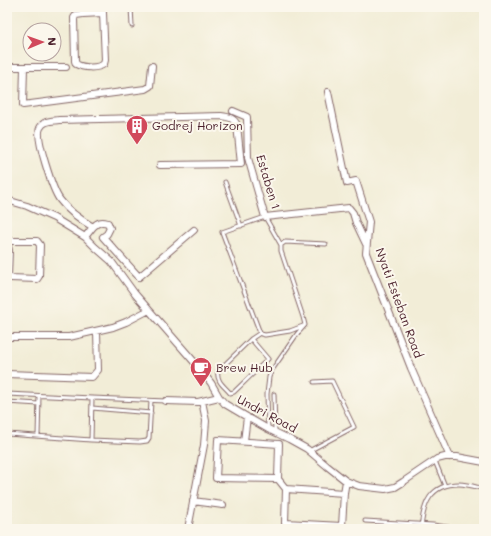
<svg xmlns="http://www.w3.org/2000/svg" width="491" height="536" font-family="Mali,sans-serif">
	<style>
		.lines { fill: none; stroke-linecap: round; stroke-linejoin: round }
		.lane-casing { stroke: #856767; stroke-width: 5 }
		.street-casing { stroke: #856767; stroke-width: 8 }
		.lane { stroke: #fff; stroke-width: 3 }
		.street { stroke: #fff; stroke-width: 6 }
		.labels { text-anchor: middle; stroke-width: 4; stroke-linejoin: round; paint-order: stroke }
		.poi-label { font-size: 12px; fill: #4a1f2b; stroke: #fbf7ec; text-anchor: start }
		.street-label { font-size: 12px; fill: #4a1f2b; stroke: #fbf7ec }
	</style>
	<rect width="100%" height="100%" fill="#fbf7ec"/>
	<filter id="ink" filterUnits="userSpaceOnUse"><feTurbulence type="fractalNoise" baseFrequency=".025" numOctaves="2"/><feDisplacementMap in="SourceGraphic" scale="8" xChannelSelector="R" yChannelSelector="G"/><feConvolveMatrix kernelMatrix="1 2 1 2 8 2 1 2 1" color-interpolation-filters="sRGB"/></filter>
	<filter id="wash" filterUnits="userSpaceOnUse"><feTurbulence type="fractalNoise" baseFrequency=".012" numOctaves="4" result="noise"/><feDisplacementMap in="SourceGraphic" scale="16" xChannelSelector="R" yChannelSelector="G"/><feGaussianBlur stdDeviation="0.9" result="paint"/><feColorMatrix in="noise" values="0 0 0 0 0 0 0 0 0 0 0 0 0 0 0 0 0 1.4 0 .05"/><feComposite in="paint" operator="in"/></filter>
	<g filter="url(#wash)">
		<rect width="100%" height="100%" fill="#f2edd7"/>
	</g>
	<g filter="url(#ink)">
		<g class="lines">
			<!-- lane casing -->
			<g class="lane-casing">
				<path id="lane" d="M 131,7 L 132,26
					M 225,182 L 241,226
					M 260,333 L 261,334 L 265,335 L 290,331 L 303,326
					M 251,339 L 268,359 L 234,392 L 230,393 C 224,386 216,381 218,371 L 251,339 L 260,333 L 222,232 L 265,217 L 281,245
					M 7,394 L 92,398 L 166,401
					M 274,394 L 275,432
					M 92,398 L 91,440 L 140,442 L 147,441 L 149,438 L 151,401
					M 7,402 L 39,404
					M 92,408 L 151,413
					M 268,429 L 267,394 L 269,377 L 272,370 L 297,334 L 305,325 L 303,317 L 281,251 L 281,245 L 285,242 L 326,244
					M 7,434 L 91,440
					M 38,436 L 39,396
					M 309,451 L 354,427 L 332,381 L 314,382
					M 435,461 L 445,486
					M 365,521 L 433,525 L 460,529
					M 421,529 C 423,504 430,484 459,484 C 467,484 476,487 484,489"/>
			</g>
			<!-- street casing -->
			<g class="street-casing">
				<path id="street" d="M 102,7 L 103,13 L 105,60 L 104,64 C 97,69 83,68 76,64 L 75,61 L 74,18 L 76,15 L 83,14 L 103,13
					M 7,67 L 66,67
					M 24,67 L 23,105 L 145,89 L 150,86 L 152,66
					M 328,92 L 347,183 L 356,181 L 369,222 L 366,253 L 411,368 L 450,457
					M 233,111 L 247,117 L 248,158 L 265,217 L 349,208 L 353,213 L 356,223 L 366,244
					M 7,200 L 27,206 L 54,218 L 85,237 L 95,247 L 111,261 L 135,294 L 196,364 L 211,383 L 219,397 L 225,404 L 247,417 L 268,429 L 289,439 L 307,449 L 327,466 L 346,481 L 359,486 L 385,489 L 395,487 L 403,482 L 437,459 L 445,457 L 457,457 L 484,462
					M 93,227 C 98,222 101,221 108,223 L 110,228 L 107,234 L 103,237 L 139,277 L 194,230
					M 85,237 L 93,227 C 81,220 69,212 60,200 C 53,191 35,137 40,128 C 44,120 51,121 59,120 L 221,116 C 229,117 234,118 237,125 L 241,164 L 160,165
					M 7,241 L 37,241 L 40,245 L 39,276 L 37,279 L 10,278 L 8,276 L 9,250 L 7,243
					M 7,337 L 69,337 L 113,327 L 126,322 L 149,310
					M 7,374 L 92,377 L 98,370 L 97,331
					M 166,401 L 198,402 L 219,397
					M 244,441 L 247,417
					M 278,479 L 216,478 L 218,440 L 279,444 L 278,479 L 286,489 L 285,523 L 342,526 L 344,493 L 346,481
					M 286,489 L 344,493
					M 193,501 L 223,505
					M 188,529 L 204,445 L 206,421 L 202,401"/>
			</g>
			<!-- lane -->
			<use href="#lane" class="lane"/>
			<!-- street -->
			<use href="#street" class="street"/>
		</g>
	</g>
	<!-- icons -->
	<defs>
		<g id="building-pin" transform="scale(1.15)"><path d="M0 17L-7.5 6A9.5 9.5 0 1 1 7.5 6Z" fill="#d1495b" stroke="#fbf7ec"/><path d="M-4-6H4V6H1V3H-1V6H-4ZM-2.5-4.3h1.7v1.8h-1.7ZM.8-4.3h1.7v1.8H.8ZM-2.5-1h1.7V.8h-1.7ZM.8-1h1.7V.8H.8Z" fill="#fff"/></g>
		<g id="cafe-pin" transform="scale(1.15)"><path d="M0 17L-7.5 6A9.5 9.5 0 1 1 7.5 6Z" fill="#d1495b" stroke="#fbf7ec"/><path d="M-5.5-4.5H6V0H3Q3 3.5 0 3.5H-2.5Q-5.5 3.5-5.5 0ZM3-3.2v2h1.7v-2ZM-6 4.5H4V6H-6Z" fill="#fff"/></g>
	</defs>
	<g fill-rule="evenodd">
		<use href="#building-pin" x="137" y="126"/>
		<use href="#cafe-pin" x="201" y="368"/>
	</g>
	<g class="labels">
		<!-- poi labels -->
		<g class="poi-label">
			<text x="152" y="130">Godrej Horizon</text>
			<text x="216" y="372">Brew Hub</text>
		</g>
		<!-- street labels -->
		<g class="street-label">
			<text transform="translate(268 182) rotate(73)" y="4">Estaben 1</text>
			<text transform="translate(399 303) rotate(70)" y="4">Nyati Esteban Road</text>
			<text transform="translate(267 414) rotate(28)" y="4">Undri Road</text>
		</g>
	</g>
	<!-- margin -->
	<rect width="491" height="536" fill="none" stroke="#fbf7ec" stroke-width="24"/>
	<!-- north arrow -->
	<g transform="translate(42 42) rotate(88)"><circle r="19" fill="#fbf7ec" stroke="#b4a19f"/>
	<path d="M0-3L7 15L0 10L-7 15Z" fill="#d1495b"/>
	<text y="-6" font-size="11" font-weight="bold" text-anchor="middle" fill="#4a1f2b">N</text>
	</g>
</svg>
